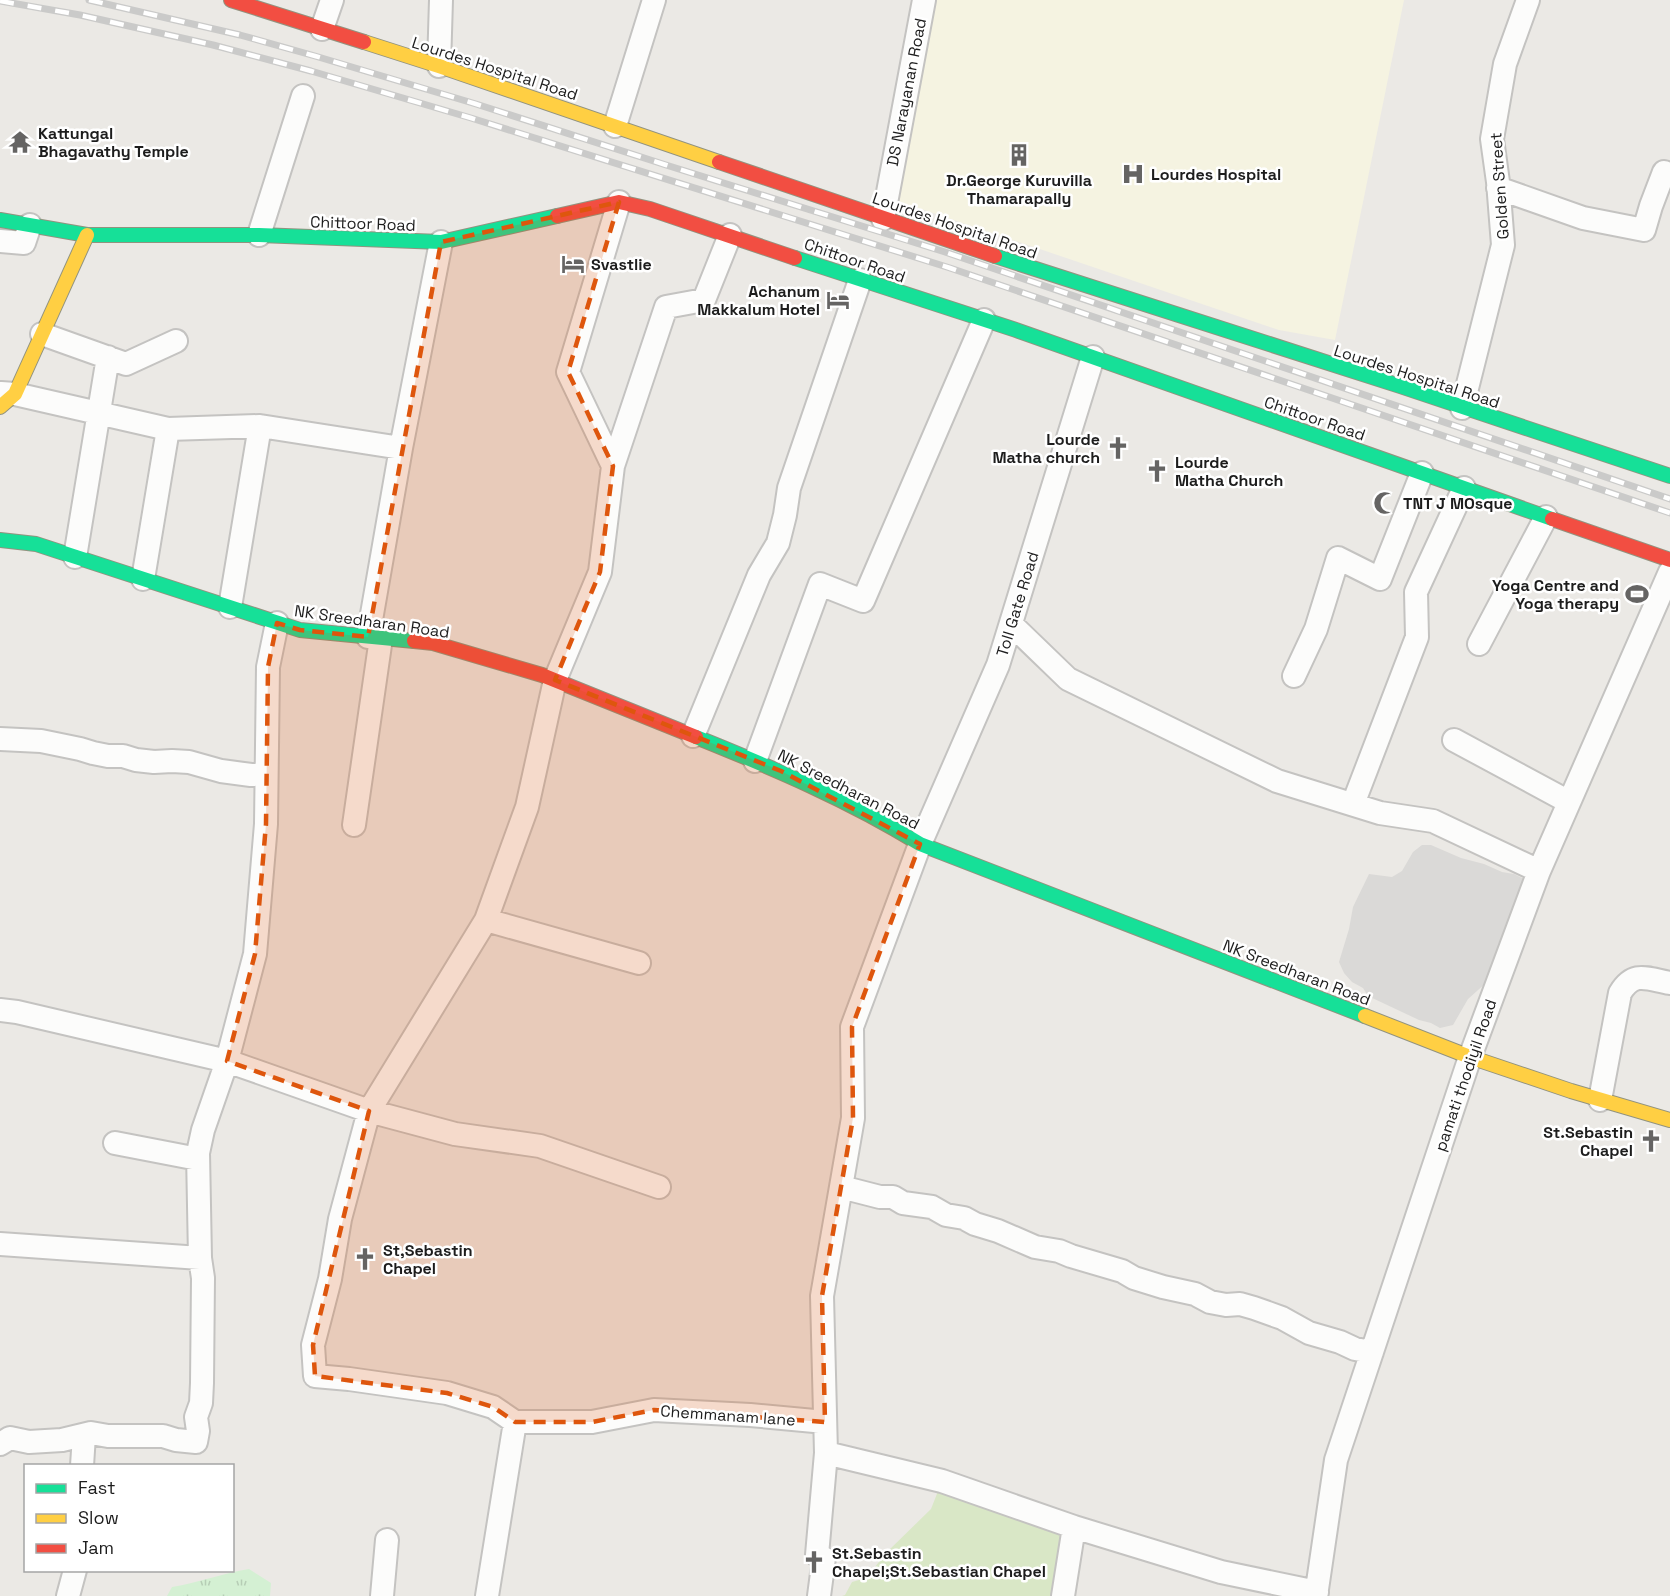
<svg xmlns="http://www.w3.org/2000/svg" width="1670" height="1596" font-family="'Space Grotesk',sans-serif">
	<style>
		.residential { fill: #dad9d7 }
		.education { fill: #f5f3e1 }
		.grass { fill: #d9e7c6 }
		.park { fill: url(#park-tufts) }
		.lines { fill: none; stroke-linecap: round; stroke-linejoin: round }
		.street-casing { stroke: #c4c3c1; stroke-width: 26 }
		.fast-casing { stroke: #92937f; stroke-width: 16 }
		.slow-casing { stroke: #92937f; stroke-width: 16 }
		.jam-casing { stroke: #92937f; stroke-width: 16 }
		.street { stroke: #fcfcfb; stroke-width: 22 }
		.fast { stroke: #16e098; stroke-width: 14 }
		.slow { stroke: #ffcf43; stroke-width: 14 }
		.jam { stroke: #f24e42; stroke-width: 14 }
		.rail-casing { stroke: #cacac9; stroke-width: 7 }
		.rail { stroke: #fff; stroke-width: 4.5; stroke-dasharray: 14; stroke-linecap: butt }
		.marked { fill: #de560d; fill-opacity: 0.2; stroke: #de560d; stroke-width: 4.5; stroke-dasharray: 12 8; stroke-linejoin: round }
		.labels { text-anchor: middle; stroke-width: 5; stroke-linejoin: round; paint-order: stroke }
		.street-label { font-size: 16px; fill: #1d1d1d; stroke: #fff }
		.poi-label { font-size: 16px; font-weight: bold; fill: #1d1d1d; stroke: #fff; text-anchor: start }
	</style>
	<defs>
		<pattern id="park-tufts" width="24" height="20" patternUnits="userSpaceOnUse" patternTransform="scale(1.5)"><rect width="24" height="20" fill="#d4f0d3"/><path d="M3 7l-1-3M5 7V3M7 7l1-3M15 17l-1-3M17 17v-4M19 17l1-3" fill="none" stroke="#b6cdb5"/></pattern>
	</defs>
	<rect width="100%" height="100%" fill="#ebe9e5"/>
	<!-- residential -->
	<path class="residential" d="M 1422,845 L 1431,845 L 1461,858 L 1484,864 L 1502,872 L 1514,874 L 1524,879 L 1487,982 L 1468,999 L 1453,1025 L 1440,1028 L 1431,1023 L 1419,1020 L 1368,996 L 1363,988 L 1352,982 L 1344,973 L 1339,962 L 1349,929 L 1353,907 L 1369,874 L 1392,877 L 1402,871 L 1413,852 Z"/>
	<!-- education -->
	<path class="education" d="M 933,0 L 1404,0 L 1335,340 L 1279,330 L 892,199 Z"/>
	<!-- grass -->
	<path class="grass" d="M 942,1481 L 1065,1533 L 1054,1596 L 842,1596 L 845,1595 L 852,1582 L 866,1578 L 887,1552 L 931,1509 Z"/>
	<!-- park -->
	<path class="park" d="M 249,1569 L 271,1583 L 270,1596 L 167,1596 L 172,1587 C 198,1583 223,1573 249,1569 Z"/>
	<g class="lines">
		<!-- street casing -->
		<g class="street-casing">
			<path id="street" d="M 322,29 L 332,0
				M 439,66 L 441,0
				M 615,126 L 654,0
				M 1498,188 L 1583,218 L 1644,230 L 1651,206 L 1664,172 L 1670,174
				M 883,219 L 924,0
				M 259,235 L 303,96
				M 730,235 L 704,300 L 666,307 L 613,466 L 600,572 L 555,680 L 527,807 L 486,920 L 369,1111 L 340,1219 L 330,1279 L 313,1345 L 315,1376 L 349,1379 L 447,1393 L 493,1407 L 515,1422 L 592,1422 L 654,1410 L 750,1415 L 825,1422
				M 0,241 L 24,243 L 30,225
				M 42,334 L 126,364 L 176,341
				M 1,393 L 15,394 L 168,429 L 260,426 L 401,448
				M 1462,408 L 1503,245 L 1498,182 L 1492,139 L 1505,64 L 1528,0
				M 613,466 L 568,372 L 619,202
				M 75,557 L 108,357
				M 143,579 L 168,429
				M 230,607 L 260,426
				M 1011,624 L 1068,679 L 1277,781 L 1380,813 L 1433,821 L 1539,871
				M 368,637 L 401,448 L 441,242
				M 1479,644 L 1546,517
				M 1294,676 L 1316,629 L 1338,558 L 1380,579 L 1422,473
				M 693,736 L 759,575 L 778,543 L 785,515 L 789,488 L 860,280
				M 0,739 L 41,741 L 80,749 L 93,753 L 108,756 L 123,756 L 136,760 L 154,762 L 172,761 L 189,762 L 221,771 L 251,775 L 266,774
				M 1454,740 L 1569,802
				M 755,761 L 820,584 L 863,601 L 984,320
				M 1353,804 L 1417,637 L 1416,592 L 1464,488
				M 354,825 L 381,638
				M 486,920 L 639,963
				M 0,1010 L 17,1012 L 227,1061 L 369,1111 L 455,1134 L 540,1146 L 659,1187
				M 1600,1100 L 1620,993 C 1634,970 1647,979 1670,983
				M 115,1143 L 198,1159
				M 841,1187 L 880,1197 L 893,1197 L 903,1203 L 932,1207 L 946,1215 L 964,1218 L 975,1224 L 998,1231 L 1035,1247 L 1059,1251 L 1071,1256 L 1122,1271 L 1134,1278 L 1163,1287 L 1195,1294 L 1210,1302 L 1226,1305 L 1240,1304 L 1254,1308 L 1282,1318 L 1309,1333 L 1340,1342 L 1355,1349 L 1372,1352
				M 0,1244 L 200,1258
				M 0,1444 L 10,1438 L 29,1442 L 62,1440 L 91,1433 L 108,1436 L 163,1436 L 176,1440 L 196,1442 L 198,1431 L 196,1417 L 201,1403 L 202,1383 L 203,1278 L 200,1258 L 198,1153 L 203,1130 L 227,1061 L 255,954 L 266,824 L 268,667 L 277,623
				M 826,1453 L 942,1481 L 1074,1527 L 1221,1572 L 1317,1592
				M 82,1466 L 84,1435
				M 68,1596 L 75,1570
				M 382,1596 L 387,1540
				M 487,1596 L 515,1422
				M 819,1596 L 824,1558 L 817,1555 L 826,1453 L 822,1296 L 853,1118 L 852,1027 L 920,844 L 998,665 L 1093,357
				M 1063,1596 L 1074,1527
				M 1316,1596 L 1336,1460 L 1470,1057 L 1539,871 L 1670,572"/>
		</g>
		<!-- fast casing -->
		<g class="fast-casing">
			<path id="fast" d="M 0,220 L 87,235 L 259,235 L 441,242 L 557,216
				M 995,256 L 1400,386 L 1670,476
				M 795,258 L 1016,330 L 1552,519
				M 0,540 L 36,544 L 300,630 L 414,641
				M 696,737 C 773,768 849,800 920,844 L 1365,1016"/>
		</g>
		<!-- slow casing -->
		<g class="slow-casing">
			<path id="slow" d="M 364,42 L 439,66 L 719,162
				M 0,407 L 15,394 L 87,235
				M 1365,1016 L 1470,1057 L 1571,1091 L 1670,1120"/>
		</g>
		<!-- jam casing -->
		<g class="jam-casing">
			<path id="jam" d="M 231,0 L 364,42
				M 719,162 L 995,256
				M 557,216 L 619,202 L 650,209 L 795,258
				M 1552,519 L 1670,560
				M 414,641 L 433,643 L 542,675 L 696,737"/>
		</g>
		<!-- street -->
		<use href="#street" class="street"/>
		<!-- fast -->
		<use href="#fast" class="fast"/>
		<!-- slow -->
		<use href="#slow" class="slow"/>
		<!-- jam -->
		<use href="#jam" class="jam"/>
		<!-- rail casing -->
		<g class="rail-casing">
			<path id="rail" d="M 89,0 L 240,35 L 315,56 L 476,104 L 666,165 L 945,252 L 1670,499
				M 0,1 L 80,15 L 213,45 L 311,71 L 471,118 L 950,268 L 1670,513"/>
		</g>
		<!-- rail -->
		<use href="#rail" class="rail"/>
	</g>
	<!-- marked area -->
	<path class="marked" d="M 619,202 L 568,372 L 613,466 L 600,572 L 555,680 L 781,771 L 920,844 L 852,1027 L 853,1118 L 822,1296 L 825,1422 L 654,1410 L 592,1422 L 515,1422 L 493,1407 L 447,1393 L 315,1376 L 313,1345 L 369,1111 L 227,1061 L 255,954 L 266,824 L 268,667 L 277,623 L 300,630 L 368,637 L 441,242 Z"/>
	<!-- icons -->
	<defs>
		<g id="temple-bare" transform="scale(1.8)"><path d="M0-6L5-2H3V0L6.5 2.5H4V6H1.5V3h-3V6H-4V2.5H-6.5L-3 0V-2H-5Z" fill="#656463" stroke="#fff" stroke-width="2.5" paint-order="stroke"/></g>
		<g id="building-bare" transform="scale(1.8)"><path d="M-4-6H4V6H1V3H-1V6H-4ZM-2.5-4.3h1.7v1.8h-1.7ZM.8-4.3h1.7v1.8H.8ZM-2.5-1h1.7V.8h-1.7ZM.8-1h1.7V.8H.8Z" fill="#656463" stroke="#fff" stroke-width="2.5" paint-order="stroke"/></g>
		<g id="hospital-bare" transform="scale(1.8)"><path d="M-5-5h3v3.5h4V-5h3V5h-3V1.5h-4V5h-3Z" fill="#656463" stroke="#fff" stroke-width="2.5" paint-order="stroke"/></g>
		<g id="hotel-bare" transform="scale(1.8)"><path d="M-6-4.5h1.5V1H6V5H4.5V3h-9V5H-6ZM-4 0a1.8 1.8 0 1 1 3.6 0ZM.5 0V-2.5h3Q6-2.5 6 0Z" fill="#656463" stroke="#fff" stroke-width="2.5" paint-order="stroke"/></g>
		<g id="church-bare" transform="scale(1.8)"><path d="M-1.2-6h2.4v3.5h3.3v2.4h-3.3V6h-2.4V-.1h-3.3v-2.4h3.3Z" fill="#656463" stroke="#fff" stroke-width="2.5" paint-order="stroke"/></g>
		<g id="mosque-bare" transform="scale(1.8)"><path d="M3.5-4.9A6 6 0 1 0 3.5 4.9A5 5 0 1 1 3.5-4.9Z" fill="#656463" stroke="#fff" stroke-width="2.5" paint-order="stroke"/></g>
		<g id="stadium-bare" transform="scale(1.8)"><path d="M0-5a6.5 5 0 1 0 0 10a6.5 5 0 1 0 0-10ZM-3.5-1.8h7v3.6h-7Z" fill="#656463" stroke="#fff" stroke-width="2.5" paint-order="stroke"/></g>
	</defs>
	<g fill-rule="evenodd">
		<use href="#temple-bare" x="20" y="142"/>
		<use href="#building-bare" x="1019" y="155"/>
		<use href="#hospital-bare" x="1133" y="174"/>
		<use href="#hotel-bare" x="573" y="264"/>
		<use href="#hotel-bare" x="838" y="300"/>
		<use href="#church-bare" x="1118" y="448"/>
		<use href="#church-bare" x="1157" y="471"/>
		<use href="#mosque-bare" x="1385" y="503"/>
		<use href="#stadium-bare" x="1637" y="594"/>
		<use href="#church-bare" x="1651" y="1141"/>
		<use href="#church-bare" x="365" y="1259"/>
		<use href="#church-bare" x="814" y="1562"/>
	</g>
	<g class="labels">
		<!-- street labels -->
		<g class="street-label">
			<text transform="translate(495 68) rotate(18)" y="6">Lourdes Hospital Road</text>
			<text transform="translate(906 92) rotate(-79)" y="6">DS Narayanan Road</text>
			<text transform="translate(1499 186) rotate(-94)" y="6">Golden Street</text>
			<text transform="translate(363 223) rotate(2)" y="6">Chittoor Road</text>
			<text transform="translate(955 225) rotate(19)" y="6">Lourdes Hospital Road</text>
			<text transform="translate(855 260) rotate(19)" y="6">Chittoor Road</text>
			<text transform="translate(1417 376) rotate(18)" y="6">Lourdes Hospital Road</text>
			<text transform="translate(1315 418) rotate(19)" y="6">Chittoor Road</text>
			<text transform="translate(1017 604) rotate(-73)" y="6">Toll Gate Road</text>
			<text transform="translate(372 621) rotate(8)" y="6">NK Sreedharan Road</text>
			<text transform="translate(849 789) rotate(27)" y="6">NK Sreedharan Road</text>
			<text transform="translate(1297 972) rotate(21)" y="6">NK Sreedharan Road</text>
			<text transform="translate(1465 1075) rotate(-71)" y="6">pamati thodiyil Road</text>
			<text transform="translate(728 1415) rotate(4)" y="6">Chemmanam lane</text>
		</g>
		<!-- poi labels -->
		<g class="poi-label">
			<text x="38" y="139">Kattungal<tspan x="38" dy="18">Bhagavathy Temple</tspan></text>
			<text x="1151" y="180">Lourdes Hospital</text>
			<text x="1019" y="186" text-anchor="middle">Dr.George Kuruvilla<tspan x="1019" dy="18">Thamarapally</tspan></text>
			<text x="591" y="270">Svastlie</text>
			<text x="820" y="297" text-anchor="end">Achanum<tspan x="820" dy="18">Makkalum Hotel</tspan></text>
			<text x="1100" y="445" text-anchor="end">Lourde<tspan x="1100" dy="18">Matha church</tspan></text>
			<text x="1175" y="468">Lourde<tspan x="1175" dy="18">Matha Church</tspan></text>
			<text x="1403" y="509">TNT J MOsque</text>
			<text x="1619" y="591" text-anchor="end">Yoga Centre and<tspan x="1619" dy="18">Yoga therapy</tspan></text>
			<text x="1633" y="1138" text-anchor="end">St.Sebastin<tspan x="1633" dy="18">Chapel</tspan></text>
			<text x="383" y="1256">St,Sebastin<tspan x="383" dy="18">Chapel</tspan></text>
			<text x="832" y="1559">St.Sebastin<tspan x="832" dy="18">Chapel;St.Sebastian Chapel</tspan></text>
		</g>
	</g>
	<!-- legend -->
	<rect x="24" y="1464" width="210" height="108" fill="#ffffff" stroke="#a5a5a5" stroke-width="1.5"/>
	<rect x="36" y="1484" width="30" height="9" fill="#16e098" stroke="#a5a5a5" stroke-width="1.5"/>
	<text x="78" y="1494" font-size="18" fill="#1d1d1d">Fast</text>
	<rect x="36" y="1514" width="30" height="9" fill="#ffcf43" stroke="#a5a5a5" stroke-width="1.5"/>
	<text x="78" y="1524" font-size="18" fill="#1d1d1d">Slow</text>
	<rect x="36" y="1544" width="30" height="9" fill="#f24e42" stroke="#a5a5a5" stroke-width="1.5"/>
	<text x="78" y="1554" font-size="18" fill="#1d1d1d">Jam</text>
</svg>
